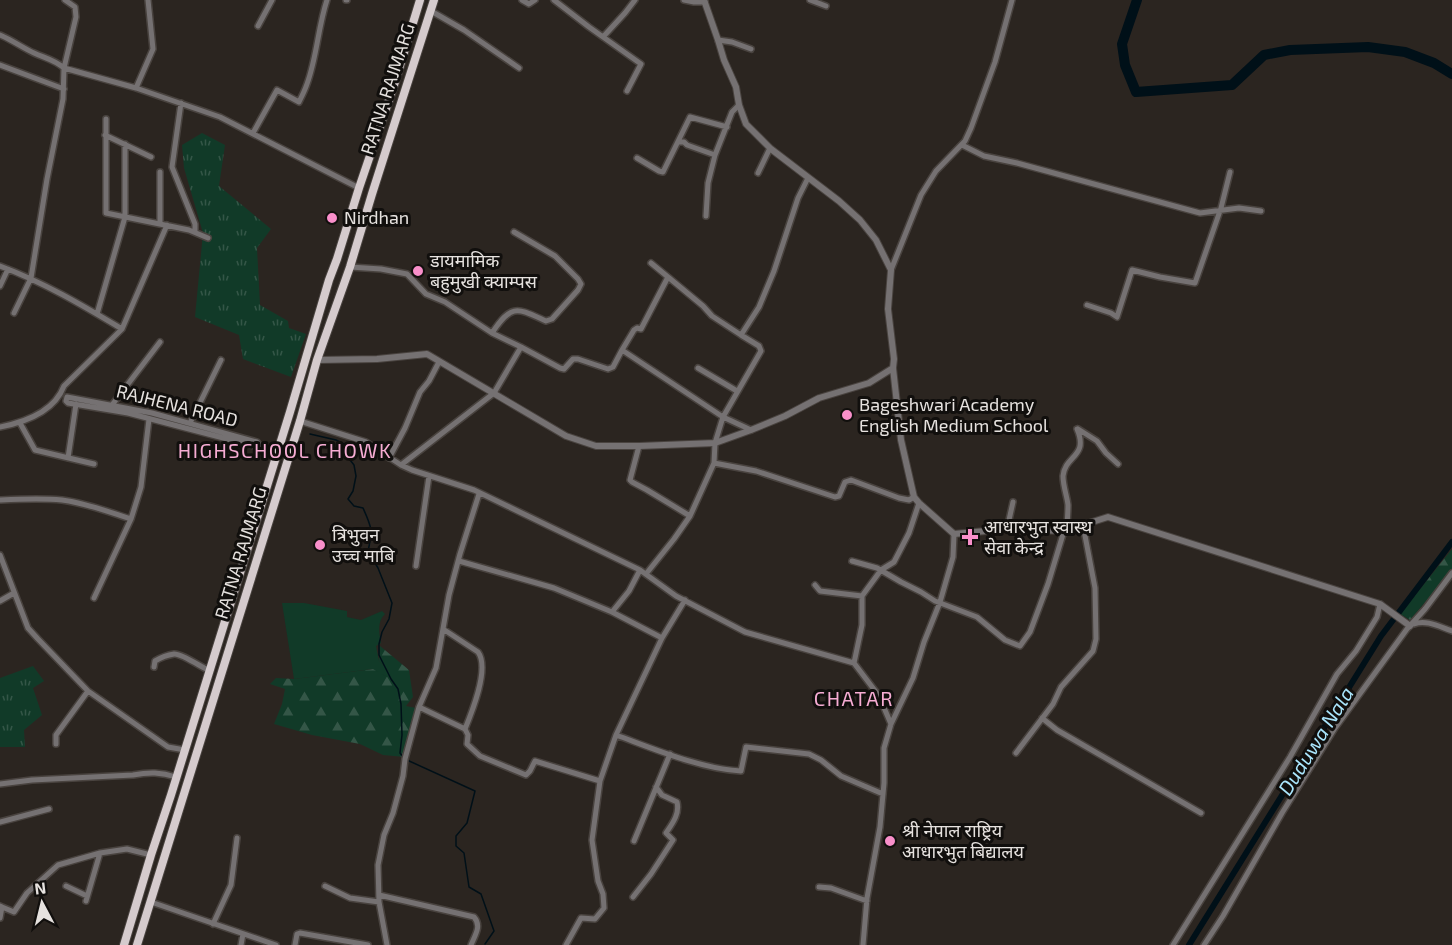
<svg xmlns="http://www.w3.org/2000/svg" width="1452" height="945" font-family="'Exo 2','Noto Sans Devanagari',sans-serif">
	<style>
		.grass { fill: url(#grass-tufts) }
		.forest { fill: url(#forest-firs) }
		.pitch { fill: #113a28 }
		.lines { fill: none; stroke-linecap: round; stroke-linejoin: round }
		.stream { stroke: #001018; stroke-width: 1.5 }
		.canal { stroke: #001018; stroke-width: 6 }
		.river { stroke: #001018; stroke-width: 10 }
		.minor-casing { stroke: #49433f; stroke-width: 8 }
		.tertiary-casing { stroke: #49433f; stroke-width: 8 }
		.trunk-casing { stroke: #49433f; stroke-width: 10 }
		.minor { stroke: #757172; stroke-width: 5 }
		.tertiary { stroke: #757172; stroke-width: 6 }
		.trunk { stroke: #d5cbcd; stroke-width: 8 }
		.poi-dot { fill: #f98fca; stroke: #110f0d; stroke-width: 2 }
		.labels { text-anchor: middle; stroke-width: 6; stroke-linejoin: round; paint-order: stroke }
		.street-label { font-size: 18px; fill: #e6e2df; stroke: #110f0d }
		.poi-label { font-size: 18px; fill: #e6e2df; stroke: #110f0d; text-anchor: start }
		.neighbourhood-label { font-size: 20px; letter-spacing: 1.5px; fill: #f6acd3; stroke: #110f0d }
		.water-label { font-size: 20px; font-style: italic; fill: #aae6fd; stroke: #110f0d }
	</style>
	<defs>
		<pattern id="grass-tufts" width="24" height="20" patternUnits="userSpaceOnUse" patternTransform="scale(1.5)"><rect width="24" height="20" fill="#113a28"/><path d="M3 7l-1-3M5 7V3M7 7l1-3M15 17l-1-3M17 17v-4M19 17l1-3" fill="none" stroke="#345647"/></pattern>
		<pattern id="forest-firs" width="22" height="20" patternUnits="userSpaceOnUse" patternTransform="scale(1.5)"><rect width="22" height="20" fill="#113a28"/><path d="M5 1l3.5 6h-7zM16 11l3.5 6h-7z" fill="#345647"/></pattern>
	</defs>
	<rect width="100%" height="100%" fill="#2b2520"/>
	<!-- grass -->
	<path class="grass" d="M 202,133 L 225,145 L 219,186 L 271,229 L 257,248 L 260,305 L 288,321 L 289,328 L 306,334 L 291,377 L 243,359 L 239,335 L 195,317 L 203,233 L 184,168 L 182,145 Z
		M 33,666 L 44,681 L 33,688 L 42,715 L 24,730 L 25,747 L 0,747 L 0,678 Z"/>
	<!-- forest -->
	<path class="forest" d="M 1452,549 L 1452,570 L 1410,620 L 1400,614 Z
		M 380,646 L 409,670 L 413,697 L 406,706 L 416,708 L 405,757 L 383,755 L 360,744 L 312,735 L 274,724 L 282,704 L 285,689 L 270,684 L 276,678 L 294,679 L 373,669 L 390,672 L 379,661 Z"/>
	<!-- pitch -->
	<path class="pitch" d="M 282,603 L 304,603 L 347,611 L 347,617 L 361,620 L 382,611 L 385,614 C 377,622 379,632 381,643 L 376,646 L 379,661 L 390,672 L 387,677 L 373,669 L 294,679 Z"/>
	<g class="lines">
		<!-- stream -->
		<path class="stream" d="M 310,434 L 336,440 L 346,445 L 347,456 L 354,465 L 356,476 L 353,491 L 348,499 L 354,506 L 363,508 C 372,528 373,530 368,551 L 378,568 L 392,603 L 389,619 L 382,632 L 379,644 L 379,655 L 391,679 L 398,689 L 401,704 L 402,735 L 400,753 L 403,757
			M 407,760 L 475,791 L 467,823 L 456,836 L 456,846 L 464,853 L 469,887 L 481,894 L 494,931 L 485,944"/>
		<!-- canal -->
		<path class="canal" d="M 1189,945 L 1381,636 L 1452,542"/>
		<!-- river -->
		<path class="river" d="M 1137,0 L 1122,44 L 1125,65 L 1136,92 L 1232,85 L 1264,55 L 1290,50 L 1368,47 L 1405,52 L 1434,63 L 1452,74"/>
		<!-- minor casing -->
		<g class="minor-casing">
			<path id="minor" d="M 346,0 L 347,0
				M 522,0 L 529,4 L 535,0
				M 554,0 L 589,27 L 641,64 L 627,91
				M 684,0 L 694,2 L 705,2
				M 810,0 L 826,6
				M 431,11 L 464,30 L 519,68
				M 258,26 L 272,0
				M 0,35 C 12,40 23,48 34,53 C 45,58 55,60 64,68 L 136,88 L 220,117 L 359,188
				M 603,37 L 625,13 L 635,0
				M 718,40 L 732,42 L 751,49
				M 0,65 L 64,89
				M 136,88 L 153,49 L 148,0
				M 181,103 L 172,167 L 195,224 L 195,232
				M 106,119 L 106,213 L 189,230 L 208,238
				M 253,133 L 277,90 L 299,102 C 302,96 305,90 307,84 C 317,57 318,27 327,0
				M 105,135 L 151,157
				M 678,142 L 684,142 L 687,145 L 715,155
				M 962,145 L 984,156 L 1017,163 L 1200,213 L 1239,208 L 1261,211
				M 637,158 L 659,171 L 663,172 L 690,117 L 727,127
				M 160,172 L 160,224
				M 758,173 L 770,148
				M 706,216 L 708,183 L 715,155 L 732,112 L 739,105
				M 0,266 C 43,282 82,305 122,329
				M 350,267 L 381,269 L 407,274 L 426,294 L 445,302 L 492,333 L 521,347 L 560,368 L 564,369 L 573,359 L 578,359 L 608,369 L 613,367 L 622,350 L 723,417 L 751,430
				M 891,270 L 921,195 L 936,171 L 965,141 L 971,128 L 995,62 L 1012,0
				M 668,277 L 703,306 L 712,316 L 741,335
				M 0,286 L 8,269
				M 1087,305 L 1111,313 L 1117,317 L 1132,270 L 1160,277 L 1195,283 L 1221,208 L 1230,172
				M 14,313 L 31,278 L 47,179 L 63,99 L 64,68 L 76,17 L 75,7 L 65,0
				M 97,314 L 125,217 L 125,144
				M 492,333 C 512,303 517,308 546,321 L 552,319 L 578,290 L 581,284 L 578,279 L 555,256 L 514,232
				M 622,350 L 634,330 L 637,328 L 641,329 L 668,277 L 651,263
				M 698,368 L 737,391
				M 67,397 L 152,413 L 257,442 L 259,445 L 257,447 L 254,446 L 128,413 L 68,403 L 66,401 Z
				M 112,405 L 160,342
				M 300,421 L 366,442 L 401,465 L 412,470 L 474,490 L 640,570 L 676,596 L 745,632 L 854,663 L 879,696 L 891,724
				M 20,423 L 35,450 L 94,464
				M 190,423 L 221,360
				M 0,427 C 26,422 54,412 64,386 L 122,329 L 167,225
				M 1078,429 L 1097,441 L 1106,453 L 1118,464
				M 259,445 L 278,450
				M 639,446 L 630,480 L 632,482 L 647,490 L 690,516
				M 68,458 L 76,404
				M 389,458 L 405,428 L 420,392 L 429,381 L 439,362
				M 714,463 L 756,471 L 835,497 L 839,496 L 845,482 L 851,480 L 899,498 L 909,500 L 914,497
				M 401,465 L 494,393 L 521,347
				M 0,500 C 21,499 41,498 62,500 C 86,503 109,512 131,519 L 141,487 L 149,419
				M 1007,529 L 1013,502
				M 1067,530 C 1067,522 1068,513 1068,505 C 1067,496 1063,486 1063,476 C 1065,455 1089,457 1077,429
				M 0,555 L 28,628 L 38,639 L 88,691 L 168,747 L 185,750
				M 459,561 L 554,588 L 612,612
				M 852,561 L 877,568 L 901,582 L 921,592 L 935,601 L 977,617 L 1005,640 L 1020,646 L 1030,632 L 1048,584 L 1064,531
				M 416,566 L 429,476
				M 640,570 L 629,591 L 612,612 L 662,638
				M 646,574 L 674,539 L 690,516 L 714,463 L 715,443 L 723,417 L 761,351 L 759,346 L 741,335 L 759,307 L 774,271 L 798,198 L 808,178
				M 815,585 L 820,591 L 862,596
				M 94,598 L 131,519
				M 685,600 L 662,638 L 616,735 C 654,749 701,769 741,771 L 746,747 L 809,754 L 821,760 L 841,776 L 883,794
				M 0,601 L 14,593
				M 1414,624 C 1426,619 1440,627 1452,631
				M 443,629 L 478,652 C 490,668 472,712 465,729
				M 854,663 L 862,625 L 862,596 L 881,570 L 894,562 L 909,533 L 919,503
				M 154,667 L 155,661 C 160,658 167,655 174,654 C 181,653 201,667 210,671
				M 419,707 L 465,729 L 468,735 L 467,744 L 480,756 L 526,775 L 530,771 L 535,761 L 600,781
				M 1042,718 L 1057,730 L 1201,813
				M 56,744 L 56,735 L 88,691
				M 1016,753 L 1053,704 L 1061,687 L 1093,651 L 1096,639 L 1095,588 L 1083,525
				M 0,784 L 32,780 L 133,775 C 149,772 161,772 176,777
				M 0,822 L 49,809
				M 634,841 L 670,754
				M 66,886 L 87,896
				M 325,886 L 350,898 L 379,902
				M 819,887 L 831,888 L 867,901
				M 379,895 L 474,917 C 482,926 475,935 471,945
				M 633,897 L 651,874 L 673,840 L 666,833 C 672,824 680,814 677,802 L 662,795 L 656,787
				M 86,901 L 100,853
				M 151,902 L 276,945
				M 2,907 L 14,912 L 27,893 L 58,865 L 100,853 L 127,849 L 151,855
				M 0,918 L 2,907 L 0,906
				M 213,924 L 231,885 L 237,838
				M 241,945 L 243,934
				M 295,945 L 297,934 L 300,933 L 368,945
				M 387,945 L 379,902 L 378,865 L 384,835 L 393,813 L 403,776 L 405,759 L 419,707 L 436,668 L 449,595 L 460,554 L 479,494
				M 566,945 L 581,918 L 595,919 L 604,908 L 603,894 L 598,881 L 592,840 L 600,781 L 616,735
				M 863,945 L 867,898 L 880,827 L 884,783 L 884,748 L 891,724 L 913,678 L 924,642 L 940,602 L 953,557 L 954,534
				M 1173,945 L 1290,757 L 1337,674 L 1356,651 L 1377,617 L 1380,604
				M 1204,945 L 1223,916 L 1282,813 L 1335,728 L 1407,629 L 1425,609 L 1452,573"/>
		</g>
		<!-- tertiary casing -->
		<g class="tertiary-casing">
			<path id="tertiary" d="M 704,0 L 718,40 L 724,60 L 736,87 L 739,105 L 746,124 L 771,149 L 839,201 L 860,220 L 876,240 L 891,270 L 888,309 L 894,359 L 893,368 L 901,440 L 914,497 L 919,503 L 954,534 L 1007,529 L 1064,531 L 1108,517 L 1380,604 L 1410,626
				M 317,360 L 377,359 L 427,354 L 566,436 L 596,446 L 639,446 L 715,443 L 751,430 L 785,416 L 819,398 L 869,383 L 893,368"/>
		</g>
		<!-- trunk casing -->
		<g class="trunk-casing">
			<path id="trunk" d="M 124,945 L 151,855 L 171,795 L 290,412 L 329,280 L 337,259 L 359,188 L 394,85 L 420,0
				M 137,945 L 300,421 L 317,360 L 350,267 L 372,194 L 434,0"/>
		</g>
		<!-- minor -->
		<use href="#minor" class="minor"/>
		<!-- tertiary -->
		<use href="#tertiary" class="tertiary"/>
		<!-- trunk -->
		<use href="#trunk" class="trunk"/>
	</g>
	<!-- markers -->
	<g class="poi-dot">
		<circle cx="332" cy="218" r="6"/>
		<circle cx="418" cy="271" r="6"/>
		<circle cx="847" cy="415" r="6"/>
		<path d="M967 528h6v6h6v6h-6v6h-6v-6h-6v-6h6z"/>
		<circle cx="320" cy="545" r="6"/>
		<circle cx="890" cy="841" r="6"/>
	</g>
	<g class="labels">
		<!-- street labels -->
		<g class="street-label">
			<text transform="translate(388 89) rotate(-72)" y="6">RATNA RAJMARG</text>
			<text transform="translate(177 406) rotate(14)" y="6">RAJHENA ROAD</text>
			<text transform="translate(241 553) rotate(-73)" y="6">RATNA RAJMARG</text>
		</g>
		<!-- poi labels -->
		<g class="poi-label">
			<text x="344" y="224">Nirdhan</text>
			<text x="430" y="267">डायमामिक<tspan x="430" dy="21">बहुमुखी क्याम्पस</tspan></text>
			<text x="859" y="411">Bageshwari Academy<tspan x="859" dy="21">English Medium School</tspan></text>
			<text x="984" y="533">आधारभुत स्वास्थ<tspan x="984" dy="21">सेवा केन्द्र</tspan></text>
			<text x="332" y="541">त्रिभुवन<tspan x="332" dy="21">उच्च माबि</tspan></text>
			<text x="902" y="837">श्री नेपाल राष्ट्रिय<tspan x="902" dy="21">आधारभुत बिद्यालय</tspan></text>
		</g>
		<!-- neighbourhood labels -->
		<g class="neighbourhood-label">
			<text x="285" y="458">HIGHSCHOOL CHOWK</text>
			<text x="854" y="706">CHATAR</text>
		</g>
		<!-- water labels -->
		<g class="water-label">
			<text transform="translate(1316 741) rotate(-58)" y="7">Duduwa Nala</text>
		</g>
	</g>
	<!-- north arrow -->
	<g transform="translate(42 903) rotate(353)" stroke="#110f0d" stroke-width="4.5" paint-order="stroke">
	<path d="M0-4.5L10 22L0 15L-10 22Z" fill="#e6e2df"/>
	<text y="-9" font-size="16" font-weight="bold" text-anchor="middle" fill="#e6e2df">N</text>
	</g>
</svg>
